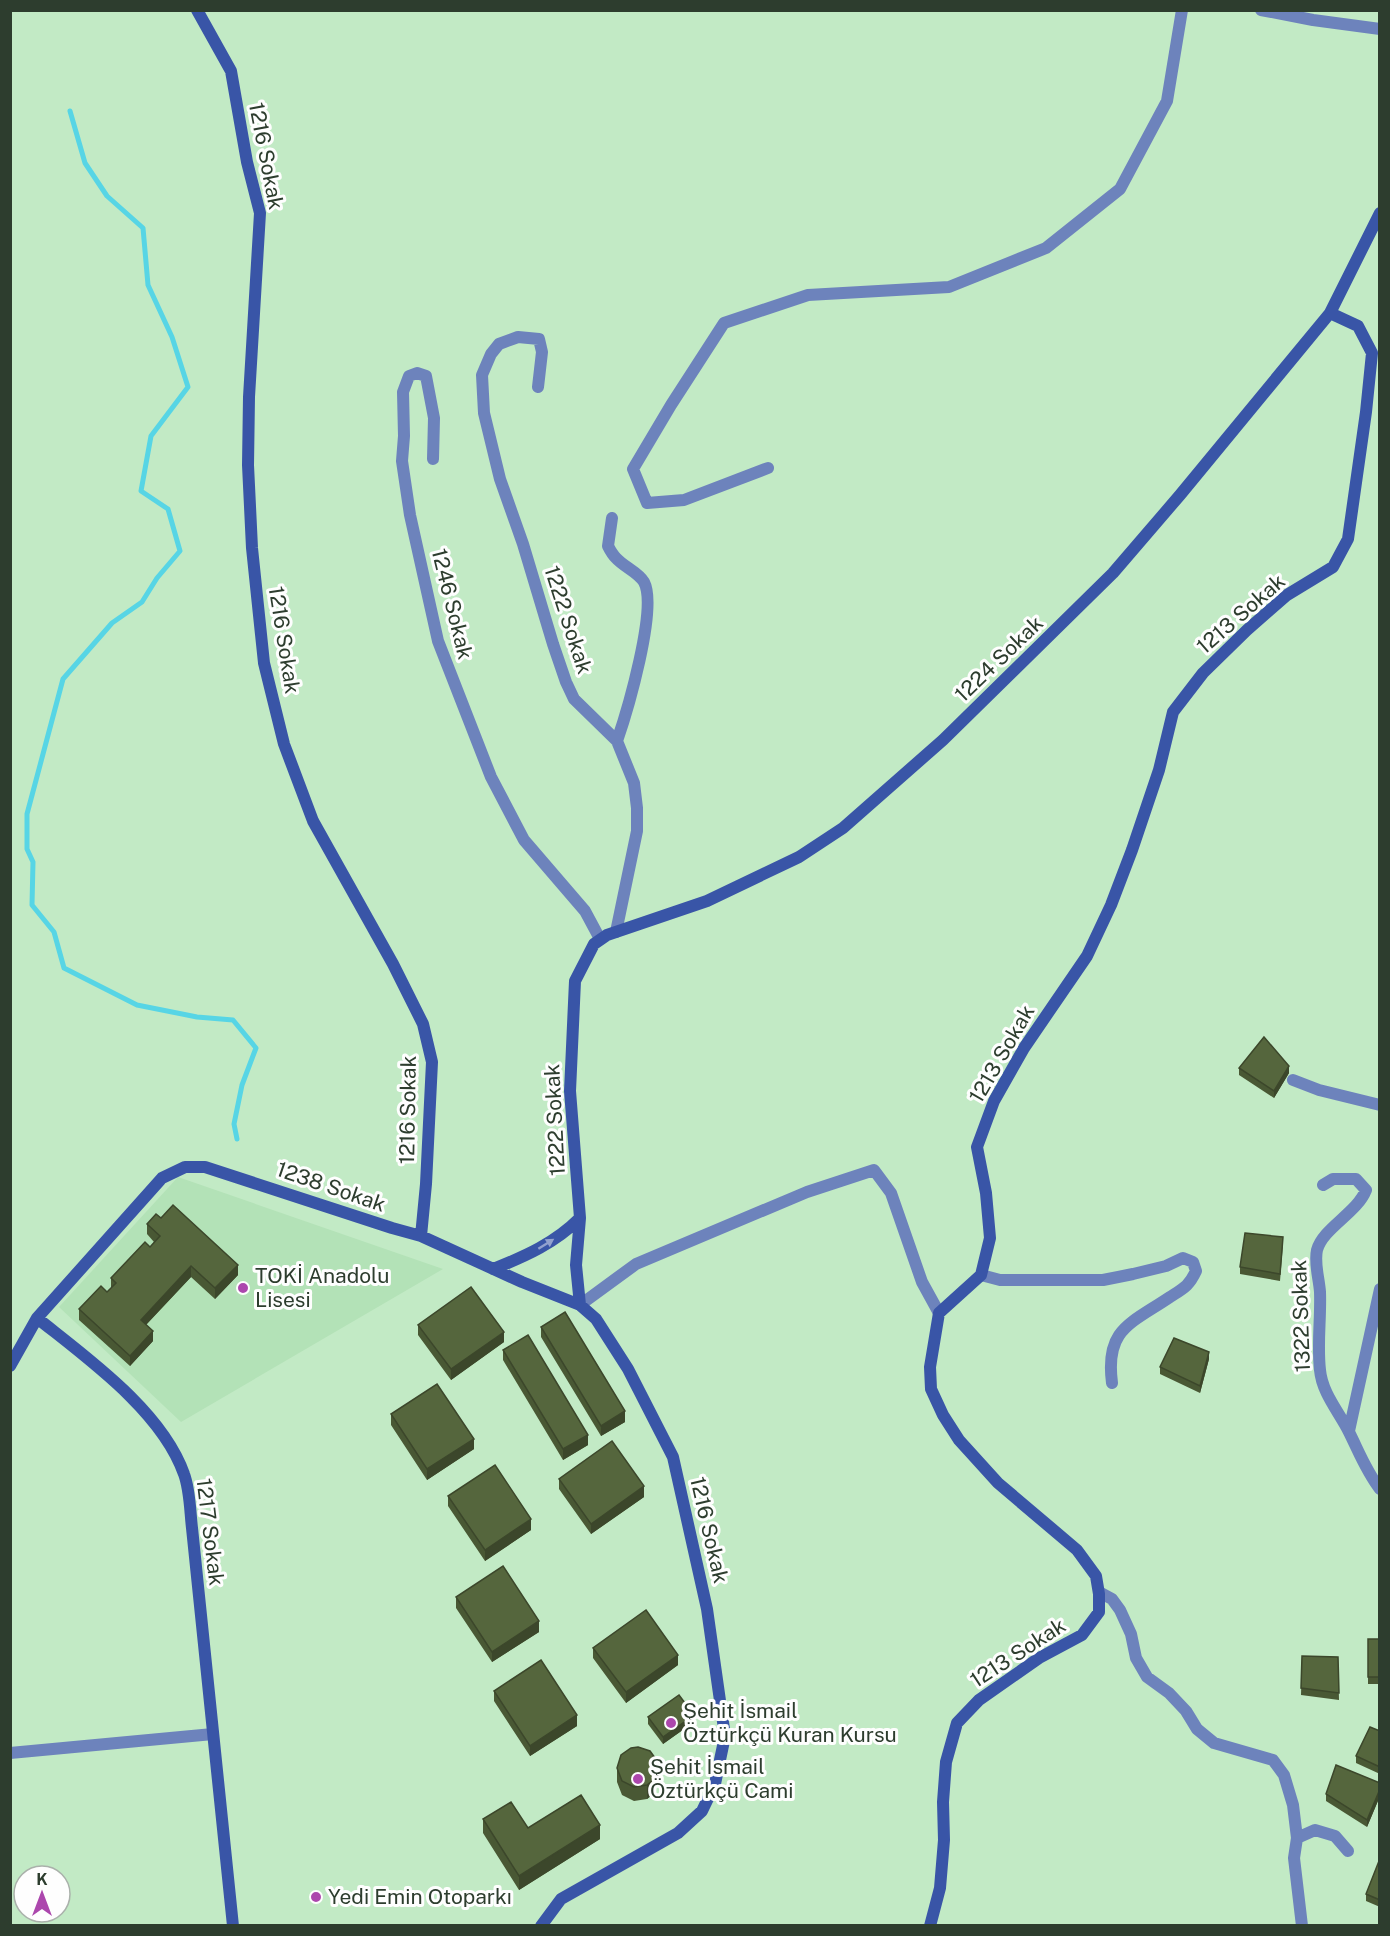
<svg xmlns="http://www.w3.org/2000/svg" width="1390" height="1936" font-family="'Public Sans',sans-serif">
	<style>
		.built { fill: #b3e2b7 }
		.lines { fill: none; stroke-linecap: round; stroke-linejoin: round }
		.stream { stroke: #57d5e5; stroke-width: 5 }
		.street { stroke: #6d83bc; stroke-width: 12 }
		.secondary { stroke: #3955a7; stroke-width: 12 }
		.wall { fill: #495834 }
		.shaded-wall { fill: #3c472b }
		.building { fill: #55663d; stroke: #3c472b; stroke-width: 1.5 }
		.oneway { fill: #92a1ce }
		.poi-dot { fill: #ac47ad; stroke: #fefefe; stroke-width: 2 }
		.labels { text-anchor: middle; stroke-width: 6; stroke-linejoin: round; paint-order: stroke }
		.street-label { font-size: 21px; fill: #2d3d2e; stroke: #fefefe }
		.poi-label { font-size: 21px; fill: #2d3d2e; stroke: #fefefe; text-anchor: start }
	</style>
	<rect width="100%" height="100%" fill="#c2eac5"/>
	<!-- built -->
	<path class="built" d="M 178,1177 L 443,1269 L 181,1422 L 59,1307 Z"/>
	<g class="lines">
		<!-- stream -->
		<path class="stream" d="M 70,111 L 85,163 L 107,196 L 143,228 L 148,285 L 172,337 L 188,387 L 151,436 L 141,491 L 168,509 L 180,551 L 157,578 L 142,602 L 112,623 L 63,679 L 27,814 L 27,849 L 33,862 L 32,905 L 54,932 L 64,968 L 137,1005 L 197,1017 L 233,1020 L 256,1048 L 242,1085 L 234,1124 L 237,1139"/>
		<!-- street -->
		<path class="street" d="M 1261,10 L 1313,20 L 1380,29
			M 538,387 L 542,352 L 539,339 L 518,337 L 499,344 L 491,354 L 482,375 L 484,413 L 500,479 L 523,544 L 553,644 L 566,682 L 574,699 L 617,741 L 634,783 L 637,808 L 637,831 L 616,932
			M 433,459 L 434,418 L 426,376 L 417,373 L 409,376 L 403,392 L 404,436 L 402,461 L 410,515 L 438,641 L 491,777 L 524,840 L 585,911 L 600,939
			M 768,468 L 684,500 L 647,503 L 633,469 L 671,405 L 724,323 L 808,295 L 949,287 L 1046,248 L 1120,189 L 1167,101 L 1182,10
			M 612,518 L 608,546 C 610,550 613,555 616,558 C 624,567 638,572 644,582 C 658,608 627,712 617,741
			M 1293,1080 L 1319,1090 L 1380,1105
			M 1323,1185 L 1333,1179 L 1356,1179 L 1366,1190 C 1357,1213 1323,1228 1317,1250 C 1314,1263 1319,1278 1320,1292 C 1321,1318 1317,1344 1320,1370 C 1322,1393 1339,1412 1349,1432 C 1359,1452 1366,1471 1380,1489
			M 981,1275 L 1000,1280 L 1103,1280 L 1133,1274 L 1166,1266 L 1183,1258 L 1193,1262 L 1196,1271 C 1189,1286 1184,1288 1170,1297 C 1130,1324 1105,1329 1112,1383
			M 580,1305 L 636,1264 L 807,1192 L 874,1170 L 891,1193 L 922,1282 L 939,1313
			M 1349,1431 L 1380,1289
			M 1099,1592 L 1112,1599 L 1120,1610 L 1131,1634 L 1136,1658 L 1147,1677 L 1169,1693 L 1186,1711 L 1197,1729 L 1214,1743 L 1273,1760 L 1284,1775 L 1293,1805 L 1297,1838
			M 10,1753 L 213,1734
			M 1302,1926 L 1294,1858 L 1297,1838 L 1315,1830 L 1335,1836 L 1348,1851"/>
		<!-- secondary -->
		<path class="secondary" d="M 197,10 L 231,71 L 247,162 L 260,213 L 249,397 L 248,465 L 252,548 L 264,663 L 284,744 L 313,821 L 393,964 L 423,1024 L 432,1062 L 426,1184 L 421,1236
			M 580,1218 L 570,1091 L 575,981 L 594,944 L 607,935 L 707,901 L 799,857 L 843,828 L 943,740 L 1113,573 L 1180,495 L 1330,313 L 1380,213
			M 493,1269 C 526,1256 555,1243 580,1218 L 576,1265 L 580,1305
			M 37,1318 C 87,1358 162,1411 184,1474 C 190,1490 190,1511 192,1528 L 233,1926
			M 10,1366 L 37,1318 L 162,1178 L 185,1167 L 205,1167 L 392,1228 L 421,1236 L 522,1282 L 580,1305 L 596,1319 L 628,1369 L 673,1457 L 707,1609 L 725,1736 L 715,1784 L 702,1811 L 678,1833 L 561,1899 L 541,1926
			M 930,1926 L 940,1888 L 944,1840 L 943,1802 L 946,1762 L 957,1723 L 979,1700 L 1039,1658 L 1082,1635 L 1099,1612 L 1099,1594 L 1096,1576 L 1077,1550 L 998,1483 L 959,1440 L 943,1415 L 931,1389 L 930,1367 L 939,1313 L 981,1275 L 990,1238 L 986,1193 L 977,1147 L 994,1101 L 1024,1048 L 1087,956 L 1111,905 L 1132,850 L 1159,770 L 1173,712 L 1203,673 L 1247,630 L 1287,595 L 1333,567 L 1348,539 L 1366,412 L 1372,353 L 1358,326 L 1330,313"/>
	</g>
	<!-- wall -->
	<path class="wall" d="M 1239,1068 L 1289,1073 L 1274,1098 L 1239,1075 Z
		M 161,1218 L 238,1275 L 215,1299 L 191,1277 L 146,1325 L 153,1341 L 130,1366 L 79,1320 L 79,1309 L 107,1292 L 111,1288 L 111,1278 L 150,1247 L 154,1242 L 147,1234 L 147,1224 Z
		M 1283,1244 L 1280,1281 L 1240,1274 L 1240,1267 Z
		M 418,1325 L 504,1342 L 451,1380 L 418,1335 Z
		M 541,1327 L 625,1422 L 601,1436 L 541,1337 Z
		M 503,1350 L 588,1445 L 563,1460 L 503,1360 Z
		M 1209,1359 L 1200,1393 L 1160,1374 L 1160,1367 Z
		M 391,1414 L 474,1449 L 427,1480 L 391,1425 Z
		M 559,1479 L 644,1497 L 591,1534 L 559,1489 Z
		M 448,1496 L 531,1530 L 485,1561 L 448,1506 Z
		M 456,1597 L 539,1632 L 492,1662 L 456,1608 Z
		M 1368,1639 L 1380,1639 L 1380,1684 L 1368,1684 Z
		M 593,1648 L 678,1665 L 626,1703 L 593,1658 Z
		M 1302,1656 L 1338,1657 L 1339,1700 L 1301,1695 Z
		M 494,1691 L 577,1726 L 530,1756 L 494,1701 Z
		M 648,1717 L 694,1722 L 663,1744 L 648,1724 Z
		M 1380,1731 L 1380,1774 L 1356,1763 L 1356,1756 Z
		M 617,1768 L 658,1783 L 652,1795 L 647,1799 L 634,1801 L 622,1795 L 617,1782 Z
		M 1380,1783 L 1380,1796 L 1367,1827 L 1326,1801 L 1326,1794 Z
		M 483,1819 L 528,1828 L 600,1839 L 519,1890 L 483,1833 Z
		M 1380,1861 L 1380,1907 L 1366,1901 L 1366,1894 Z"/>
	<!-- shaded-wall -->
	<path class="shaded-wall" d="M 1289,1066 L 1289,1073 L 1274,1098 L 1274,1091 Z
		M 238,1265 L 238,1275 L 215,1299 L 215,1288 Z
		M 191,1266 L 191,1277 L 141,1330 L 141,1320 Z
		M 153,1331 L 153,1341 L 130,1366 L 130,1356 Z
		M 504,1332 L 504,1342 L 451,1380 L 451,1369 Z
		M 1209,1352 L 1209,1359 L 1200,1393 L 1200,1386 Z
		M 625,1411 L 625,1422 L 601,1436 L 601,1426 Z
		M 588,1435 L 588,1445 L 563,1460 L 563,1449 Z
		M 474,1439 L 474,1449 L 427,1480 L 427,1469 Z
		M 644,1486 L 644,1497 L 591,1534 L 591,1524 Z
		M 531,1519 L 531,1530 L 485,1561 L 485,1550 Z
		M 539,1621 L 539,1632 L 492,1662 L 492,1652 Z
		M 678,1655 L 678,1665 L 626,1703 L 626,1692 Z
		M 577,1715 L 577,1726 L 530,1756 L 530,1746 Z
		M 694,1715 L 694,1722 L 663,1744 L 663,1737 Z
		M 658,1769 L 658,1783 L 652,1795 L 647,1799 L 647,1785 Z
		M 1380,1789 L 1380,1796 L 1367,1827 L 1367,1820 Z
		M 600,1825 L 600,1839 L 519,1890 L 519,1876 Z"/>
	<!-- building -->
	<path class="building" d="M 1264,1037 L 1289,1066 L 1274,1091 L 1239,1068 Z
		M 173,1205 L 238,1265 L 215,1288 L 191,1266 L 141,1320 L 153,1331 L 130,1356 L 79,1309 L 101,1286 L 107,1292 L 116,1283 L 111,1278 L 145,1242 L 150,1247 L 160,1236 L 147,1224 L 156,1214 L 161,1218 Z
		M 1245,1233 L 1283,1237 L 1280,1274 L 1240,1267 Z
		M 471,1287 L 504,1332 L 451,1369 L 418,1325 Z
		M 565,1312 L 625,1411 L 601,1426 L 541,1327 Z
		M 528,1335 L 588,1435 L 563,1449 L 503,1350 Z
		M 1174,1338 L 1209,1352 L 1200,1386 L 1160,1367 Z
		M 437,1384 L 474,1439 L 427,1469 L 391,1414 Z
		M 612,1441 L 644,1486 L 591,1524 L 559,1479 Z
		M 495,1465 L 531,1519 L 485,1550 L 448,1496 Z
		M 503,1566 L 539,1621 L 492,1652 L 456,1597 Z
		M 646,1610 L 678,1655 L 626,1692 L 593,1648 Z
		M 1368,1639 L 1380,1639 L 1380,1677 L 1368,1677 Z
		M 1302,1656 L 1338,1657 L 1339,1693 L 1301,1688 Z
		M 541,1660 L 577,1715 L 530,1746 L 494,1691 Z
		M 679,1695 L 694,1715 L 663,1737 L 648,1717 Z
		M 1370,1727 L 1380,1731 L 1380,1767 L 1356,1756 Z
		M 638,1747 L 650,1751 L 658,1762 L 658,1769 L 652,1781 L 647,1785 L 634,1787 L 622,1781 L 617,1768 L 621,1755 L 631,1748 Z
		M 1336,1765 L 1380,1783 L 1380,1789 L 1367,1820 L 1326,1794 Z
		M 581,1795 L 600,1825 L 519,1876 L 483,1819 L 511,1802 L 528,1828 Z
		M 1379,1861 L 1380,1861 L 1380,1900 L 1366,1894 Z"/>
	<!-- one-way arrows -->
	<defs><path id="oneway-solid" d="M-6-.8H1V-3.2L6.5 0L1 3.2V.8H-6Z" transform="scale(1.5)"/></defs>
	<use class="oneway" href="#oneway-solid" transform="translate(546 1244) rotate(-32)"/>
	<!-- markers -->
	<g class="poi-dot">
		<circle cx="243" cy="1288" r="6"/>
		<circle cx="671" cy="1723" r="6"/>
		<circle cx="638" cy="1779" r="6"/>
		<circle cx="316" cy="1897" r="6"/>
	</g>
	<g class="labels">
		<!-- street labels -->
		<g class="street-label">
			<text transform="translate(266 156) rotate(79)" y="7">1216 Sokak</text>
			<text transform="translate(452 604) rotate(76)" y="7">1246 Sokak</text>
			<text transform="translate(1241 614) rotate(-41)" y="7">1213 Sokak</text>
			<text transform="translate(568 620) rotate(72)" y="7">1222 Sokak</text>
			<text transform="translate(284 640) rotate(81)" y="7">1216 Sokak</text>
			<text transform="translate(999 659) rotate(-44)" y="7">1224 Sokak</text>
			<text transform="translate(1002 1054) rotate(-60)" y="7">1213 Sokak</text>
			<text transform="translate(408 1110) rotate(-89)" y="7">1216 Sokak</text>
			<text transform="translate(555 1120) rotate(-93)" y="7">1222 Sokak</text>
			<text transform="translate(331 1187) rotate(19)" y="7">1238 Sokak</text>
			<text transform="translate(1301 1316) rotate(-92)" y="7">1322 Sokak</text>
			<text transform="translate(709 1530) rotate(77)" y="7">1216 Sokak</text>
			<text transform="translate(210 1532) rotate(83)" y="7">1217 Sokak</text>
			<text transform="translate(1018 1653) rotate(-33)" y="7">1213 Sokak</text>
		</g>
		<!-- poi labels -->
		<g class="poi-label">
			<text x="255" y="1283">TOKİ Anadolu<tspan x="255" dy="24">Lisesi</tspan></text>
			<text x="683" y="1718">Şehit İsmail<tspan x="683" dy="24">Öztürkçü Kuran Kursu</tspan></text>
			<text x="650" y="1774">Şehit İsmail<tspan x="650" dy="24">Öztürkçü Cami</tspan></text>
			<text x="328" y="1904">Yedi Emin Otoparkı</text>
		</g>
	</g>
	<!-- border -->
	<rect width="1390" height="1936" fill="none" stroke="#2d3d2e" stroke-width="24"/>
	<!-- north arrow -->
	<g transform="translate(42 1894)"><circle r="28" fill="#fefefe" stroke="#aab1ab" stroke-width="1.5"/>
	<path d="M0-4.5L10 22L0 15L-10 22Z" fill="#ac47ad"/>
	<text y="-9" font-size="16" font-weight="bold" text-anchor="middle" fill="#2d3d2e">K</text>
	</g>
</svg>
